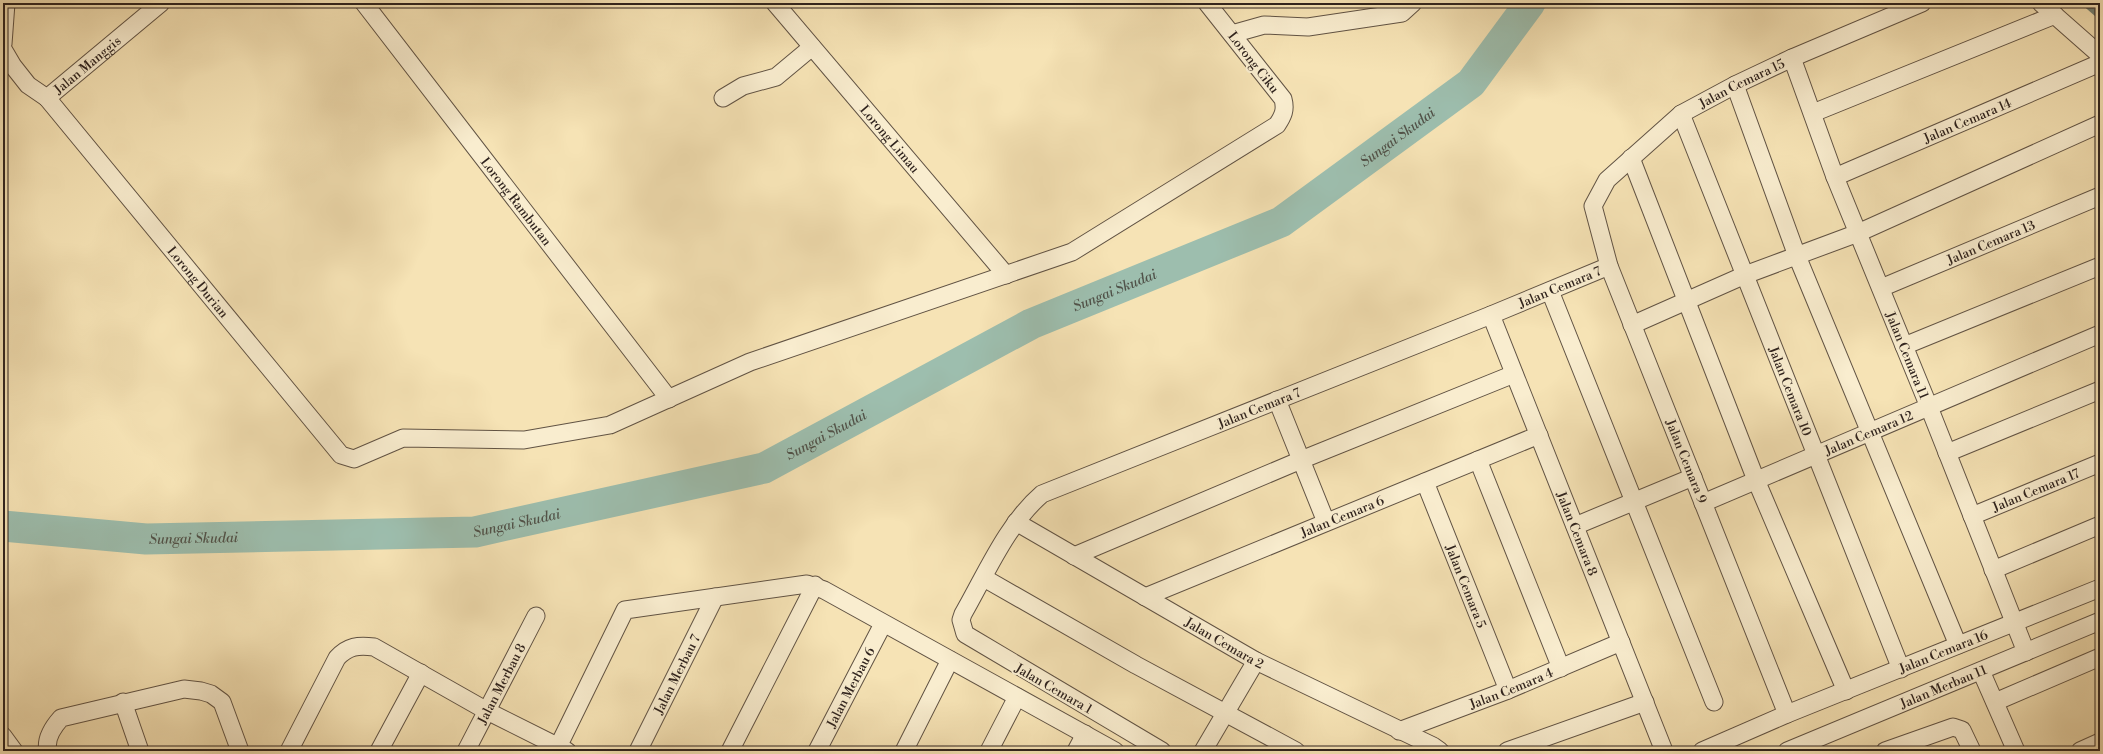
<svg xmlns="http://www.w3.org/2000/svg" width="2103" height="754" font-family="'Libre Bodoni',serif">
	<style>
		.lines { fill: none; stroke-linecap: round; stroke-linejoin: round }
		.stream { stroke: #718074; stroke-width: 5 }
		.river { stroke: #9dbeae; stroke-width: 31 }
		.minor-casing { stroke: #615344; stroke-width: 19 }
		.minor { stroke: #f9edcf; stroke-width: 17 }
		.labels { text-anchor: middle; stroke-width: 4; stroke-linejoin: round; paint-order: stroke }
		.street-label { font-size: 13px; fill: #2f231e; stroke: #f9edcf }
		.water-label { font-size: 14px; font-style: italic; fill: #505249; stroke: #f9edcf }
	</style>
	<rect width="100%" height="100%" fill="#f6e3b5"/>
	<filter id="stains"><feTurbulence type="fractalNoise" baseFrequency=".005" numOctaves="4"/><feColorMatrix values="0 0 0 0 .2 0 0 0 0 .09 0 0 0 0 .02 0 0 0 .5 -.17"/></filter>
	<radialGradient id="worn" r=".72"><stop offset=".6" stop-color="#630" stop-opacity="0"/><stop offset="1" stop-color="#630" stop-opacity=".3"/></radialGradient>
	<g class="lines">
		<!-- stream -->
		<path class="stream" d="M 2084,3 L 2100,17"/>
		<!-- river -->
		<path class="river" id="s1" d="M 3,526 L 146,539 L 475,532 L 764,468 L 1031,324 L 1281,222 L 1471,83 L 1530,3"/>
		<!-- minor casing -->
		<g class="minor-casing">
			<g id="minor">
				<path id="s2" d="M 364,3 L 669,399"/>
				<path id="s3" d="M 775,3 L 1006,275"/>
				<path d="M 2041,3 L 2100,55"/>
				<path d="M 1232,34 L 1264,25 L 1308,27 L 1402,13 L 1413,3"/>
				<path d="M 3,44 L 6,3"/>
				<path id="s4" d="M 3,49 L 13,66 L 28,85 L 47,98 L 161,3"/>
				<path id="s5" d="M 1792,58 L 1835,177 L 1929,407 L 2026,652"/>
				<path d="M 1735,85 L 1797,256 L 1958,645"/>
				<path id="s6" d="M 47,98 L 341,455 L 354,459 L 403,438 L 524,440 L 610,425 L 750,362 L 1072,252 L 1277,125 C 1283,116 1286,110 1283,99 L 1207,3"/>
				<path d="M 723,98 L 743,86 L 776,77 L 812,47"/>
				<path d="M 1813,113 L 2055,15"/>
				<path id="s7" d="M 1681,114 L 1901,669"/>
				<path d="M 1631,158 L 1756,480 L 1846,691"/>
				<path id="s8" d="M 1835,177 L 2100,63"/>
				<path id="s9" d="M 1881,288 L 2100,196"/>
				<path d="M 1550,291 L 1714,702"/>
				<path id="s10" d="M 1491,315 L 1664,751"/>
				<path d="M 1632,325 L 1745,275 L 1858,233 L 2100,124"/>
				<path d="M 1904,346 L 2100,266"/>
				<path d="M 1277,400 L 1326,522"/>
				<path d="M 1947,453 L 2100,390"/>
				<path d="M 1478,460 L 1561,668"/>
				<path id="s11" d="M 1425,482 L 1508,690"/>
				<path id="s12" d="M 1703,503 L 2100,334"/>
				<path id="s13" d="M 1972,516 L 2100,463"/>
				<path id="s14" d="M 1016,522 L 1256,661 L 1433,746 L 1440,751"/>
				<path d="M 1575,526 L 1693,477"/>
				<path d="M 1074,556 L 1301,460 L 1514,374"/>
				<path d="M 1993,570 L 2100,525"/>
				<path d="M 984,578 L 1136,665 L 1296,751"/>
				<path id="s15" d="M 1145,597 L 1539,435"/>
				<path d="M 1981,671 L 2016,751"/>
				<path d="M 123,702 L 140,751"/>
				<path d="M 1995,702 L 2100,657"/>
				<path id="s16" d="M 1787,714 L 1609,266 L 1593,206 L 1607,180 L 1681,114 L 1735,85 L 1792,58 L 1922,3"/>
				<path id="s17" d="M 1399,731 L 1508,690 L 1621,642"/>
				<path d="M 3,736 L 14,751"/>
				<path d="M 48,751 C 45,739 53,727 61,718 L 184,689 L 201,691 L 211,694 L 222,702 L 240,751"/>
				<path d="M 289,751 L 337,658 C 348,646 358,645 374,647 L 487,711 L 567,751"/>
				<path d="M 379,751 L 421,673"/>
				<path id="s18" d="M 466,751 L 536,616"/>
				<path d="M 556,751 L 625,610 L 807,584 L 824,590 L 1115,751"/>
				<path id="s19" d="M 638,751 L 715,597"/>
				<path d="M 730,751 L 815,585"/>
				<path id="s20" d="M 817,751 L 883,624"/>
				<path d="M 904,751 L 950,660"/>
				<path d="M 989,751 L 1017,697"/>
				<path d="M 1076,751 L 1085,734"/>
				<path id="s21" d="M 1162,751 L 965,634 L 961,620 L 963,614 C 986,574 1007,524 1042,494 L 1491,315 L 1609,266"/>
				<path d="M 1203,751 L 1256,661"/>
				<path d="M 1507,751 L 1645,702"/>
				<path id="s22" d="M 1702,751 L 1787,714 L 2100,588"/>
				<path id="s23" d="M 1787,751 L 2100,621"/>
				<path d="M 1885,751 L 1953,727 L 1962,730 L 1972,751"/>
				<path d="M 2080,751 L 2100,742"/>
			</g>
		</g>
		<!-- minor -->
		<use href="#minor" class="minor"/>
	</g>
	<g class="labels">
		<!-- street labels -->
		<g class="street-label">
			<text transform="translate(1254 62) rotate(52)" y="5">Lorong Ciku</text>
			<text dy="5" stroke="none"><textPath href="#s4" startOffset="119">Jalan Manggis</textPath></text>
			<text dy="5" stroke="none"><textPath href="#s16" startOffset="741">Jalan Cemara 15</textPath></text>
			<text dy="5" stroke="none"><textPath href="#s8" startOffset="144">Jalan Cemara 14</textPath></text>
			<text dy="5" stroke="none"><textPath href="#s3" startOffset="178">Lorong Limau</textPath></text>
			<text dy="5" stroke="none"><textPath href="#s2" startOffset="250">Lorong Rambutan</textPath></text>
			<text dy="5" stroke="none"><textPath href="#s9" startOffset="119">Jalan Cemara 13</textPath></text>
			<text dy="5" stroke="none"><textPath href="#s6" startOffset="238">Lorong Durian</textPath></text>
			<text dy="5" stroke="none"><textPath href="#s21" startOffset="952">Jalan Cemara 7</textPath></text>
			<text dy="5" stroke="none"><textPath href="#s5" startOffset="319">Jalan Cemara 11</textPath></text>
			<text dy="5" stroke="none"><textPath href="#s7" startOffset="298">Jalan Cemara 10</textPath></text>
			<text dy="5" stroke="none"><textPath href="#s21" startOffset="628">Jalan Cemara 7</textPath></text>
			<text dy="5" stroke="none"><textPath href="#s12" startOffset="180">Jalan Cemara 12</textPath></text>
			<text transform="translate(1687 461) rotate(68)" y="5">Jalan Cemara 9</text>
			<text dy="5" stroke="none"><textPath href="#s13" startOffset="69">Jalan Cemara 17</textPath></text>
			<text dy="5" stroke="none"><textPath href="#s15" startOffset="213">Jalan Cemara 6</textPath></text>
			<text dy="5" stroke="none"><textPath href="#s10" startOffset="235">Jalan Cemara 8</textPath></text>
			<text dy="5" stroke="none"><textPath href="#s11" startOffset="112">Jalan Cemara 5</textPath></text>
			<text dy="5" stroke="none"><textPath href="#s14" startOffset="241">Jalan Cemara 2</textPath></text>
			<text dy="5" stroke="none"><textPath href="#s22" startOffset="261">Jalan Cemara 16</textPath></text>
			<text dy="5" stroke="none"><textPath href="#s19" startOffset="86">Jalan Merbau 7</textPath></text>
			<text dy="5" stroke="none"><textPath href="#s18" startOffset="76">Jalan Merbau 8</textPath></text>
			<text dy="5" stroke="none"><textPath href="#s23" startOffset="169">Jalan Merbau 11</textPath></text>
			<text dy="5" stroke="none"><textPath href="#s20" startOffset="72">Jalan Merbau 6</textPath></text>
			<text transform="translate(1054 688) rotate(30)" y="5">Jalan Cemara 1</text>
			<text dy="5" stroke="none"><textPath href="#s17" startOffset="120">Jalan Cemara 4</textPath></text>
		</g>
		<!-- water labels -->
		<g class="water-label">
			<text dy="5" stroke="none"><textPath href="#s1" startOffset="1486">Sungai Skudai</textPath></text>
			<text dy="5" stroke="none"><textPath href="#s1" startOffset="1162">Sungai Skudai</textPath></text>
			<text dy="5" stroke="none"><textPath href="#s1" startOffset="839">Sungai Skudai</textPath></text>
			<text dy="5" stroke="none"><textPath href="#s1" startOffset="515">Sungai Skudai</textPath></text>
			<text dy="5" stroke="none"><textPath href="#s1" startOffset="191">Sungai Skudai</textPath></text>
		</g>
	</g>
	<!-- margin -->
	<rect width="2103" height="754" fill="none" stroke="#f6e3b5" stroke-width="16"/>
	<rect x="4" y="4" width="2095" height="746" fill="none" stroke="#2f231e" stroke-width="2"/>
	<rect x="8" y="8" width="2087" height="738" fill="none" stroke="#2f231e"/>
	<rect width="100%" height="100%" filter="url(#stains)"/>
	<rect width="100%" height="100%" fill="url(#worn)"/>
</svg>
